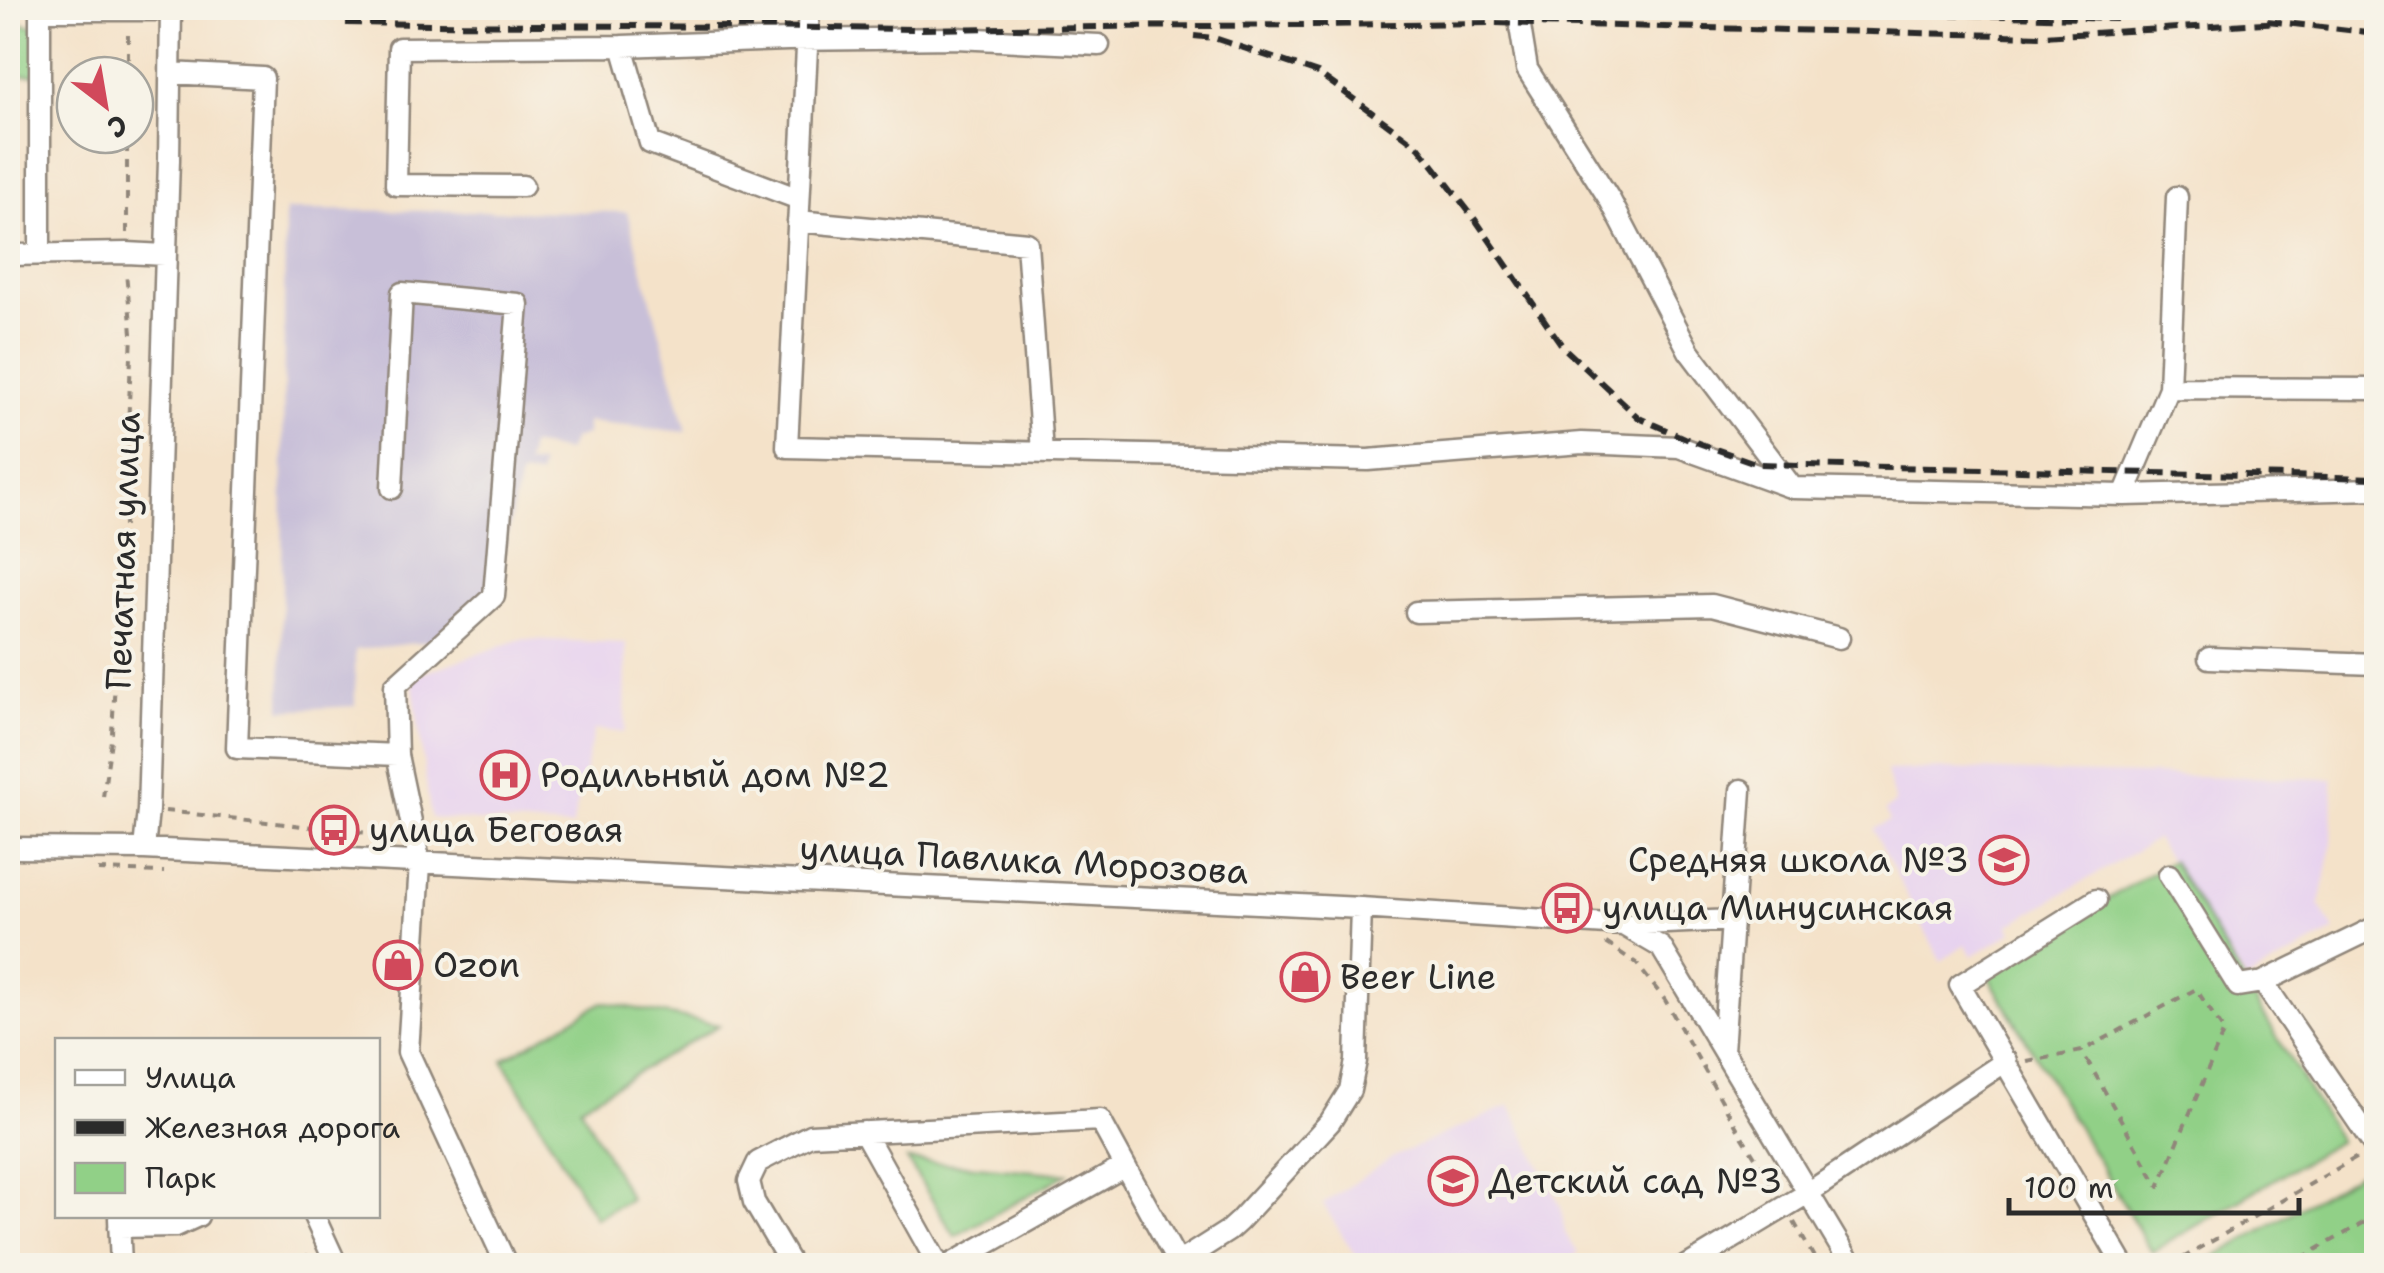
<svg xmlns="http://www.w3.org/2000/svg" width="2384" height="1273" font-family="'Shantell Sans',sans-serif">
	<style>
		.built { fill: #e7d2ef }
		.industrial { fill: #c8bfd8 }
		.green { fill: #91d087; stroke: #5e7e59; stroke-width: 2.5 }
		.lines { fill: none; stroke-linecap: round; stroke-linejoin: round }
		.minor-casing { stroke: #90867a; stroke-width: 25 }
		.path { stroke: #90867a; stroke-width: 4; stroke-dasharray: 8 8; stroke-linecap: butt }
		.minor { stroke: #fff; stroke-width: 20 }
		.rail { stroke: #2b2b2b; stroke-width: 6; stroke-dasharray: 15 8; stroke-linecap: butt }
		.labels { text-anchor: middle; stroke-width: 8; stroke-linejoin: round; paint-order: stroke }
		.street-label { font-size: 35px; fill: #2b2b2b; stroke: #f7f3e8 }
		.poi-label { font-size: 35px; fill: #2b2b2b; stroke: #f7f3e8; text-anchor: start }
	</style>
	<rect width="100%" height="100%" fill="#f7f3e8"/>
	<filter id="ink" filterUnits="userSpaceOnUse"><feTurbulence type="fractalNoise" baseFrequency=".01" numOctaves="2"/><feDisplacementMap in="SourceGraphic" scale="20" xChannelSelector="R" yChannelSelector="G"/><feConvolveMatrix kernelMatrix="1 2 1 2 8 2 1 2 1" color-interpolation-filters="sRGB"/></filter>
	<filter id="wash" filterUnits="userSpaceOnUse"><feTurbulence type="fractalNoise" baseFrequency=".0048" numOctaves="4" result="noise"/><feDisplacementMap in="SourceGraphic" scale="40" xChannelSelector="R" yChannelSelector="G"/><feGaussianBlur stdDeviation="2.25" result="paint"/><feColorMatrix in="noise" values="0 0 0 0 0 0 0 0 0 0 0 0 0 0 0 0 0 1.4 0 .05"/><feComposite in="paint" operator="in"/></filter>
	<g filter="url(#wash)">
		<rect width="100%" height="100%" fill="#f4e2c9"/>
		<!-- built -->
		<path class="built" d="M 521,639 L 626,643 L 625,732 L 594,730 L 572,827 L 431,818 L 412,677 Z
			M 1951,769 L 2052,773 L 2333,779 L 2332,844 L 2320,905 L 2334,931 L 2246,980 L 2156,839 L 2009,925 L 2013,932 L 1972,956 L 1965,945 L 1941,961 L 1873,829 L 1890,821 L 1885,811 L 1895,803 L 1886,771 Z
			M 1510,1105 L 1561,1207 L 1565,1233 L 1578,1253 L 1561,1265 L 1361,1265 L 1323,1204 L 1391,1158 Z"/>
		<!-- industrial -->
		<path class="industrial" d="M 285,210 L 627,212 L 687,432 L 586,422 L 586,435 L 573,439 L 567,452 L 530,445 L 526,465 L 541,465 L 539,476 L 520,475 L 494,596 L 441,640 L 355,650 L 355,706 L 281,710 Z"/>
		<!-- green -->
		<path class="green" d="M 8,21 L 44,29 L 44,74 L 8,76 Z
			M 2172,861 L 2339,1141 L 2152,1252 L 1985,971 Z
			M 603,1002 L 719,1025 L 580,1106 L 630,1199 L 595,1218 L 503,1060 Z
			M 907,1160 L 1067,1174 L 955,1236 Z
			M 2376,1163 L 2376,1265 L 2202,1265 Z"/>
	</g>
	<g filter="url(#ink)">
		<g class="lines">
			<!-- minor casing -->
			<g class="minor-casing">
				<path id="minor" d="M 809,8 L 787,447 L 1368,460 L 1582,443 L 1679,447 L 1793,488 L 2124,495
					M 1517,8 L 1527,69 L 1610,200 L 1689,351 L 1792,487
					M 622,46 L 788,40 L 956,38 L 1099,45
					M 171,73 L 263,78 L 237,748 L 397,755
					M 523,186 L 396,185 L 399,48 L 622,46 L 650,143 L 799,199
					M 798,221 L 1027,243 L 1042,452
					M 40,254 L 40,10 L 171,10
					M 8,255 L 127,253 L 165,255
					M 2169,388 L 2177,197
					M 2376,389 L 2169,388 L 2124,495 L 2376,489
					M 392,488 L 402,293 L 518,304 L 494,596 L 395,686 L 397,755 L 420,864 L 408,1052 L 507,1266
					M 1416,612 L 1712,605 L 1839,638
					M 2209,658 L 2376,664
					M 8,848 L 144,849 L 1361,908 L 1623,925 L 1732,920
					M 144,849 L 148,810 L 169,160 L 171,8
					M 2169,875 L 2238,986 L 2263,982 L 2376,927
					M 2096,900 L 1960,985 L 2124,1266
					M 1625,926 L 1661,947 L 1852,1266
					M 2263,982 L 2376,1148
					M 1723,1051 L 1741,790
					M 864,1132 L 939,1266
					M 314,1216 L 337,1266
					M 119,1218 L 121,1266
					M 119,1227 L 176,1226 L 198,1216
					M 792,1266 L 754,1202 L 749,1181 L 758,1162 L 810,1135 L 1100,1120 L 1178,1263
					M 948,1266 L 1125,1166
					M 1173,1266 L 1228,1231 L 1239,1221 L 1330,1122 L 1350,1090 L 1356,1061 L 1361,908
					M 1687,1266 L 1808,1193 L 2006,1061"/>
			</g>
			<!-- path -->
			<path class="path" d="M 128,75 L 128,30
				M 127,233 L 127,135
				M 103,797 L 112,733 L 124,524 L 132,333 L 126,273
				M 165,811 L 377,834 L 378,842
				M 98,870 L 164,872
				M 1606,943 L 1636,963 L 1665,1000 L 1740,1133 L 1777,1192
				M 2027,1062 L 2082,1051 L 2196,989 L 2224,1031 L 2159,1187 L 2082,1051
				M 1794,1222 L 1819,1266
				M 287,1266 L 310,1254
				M 2169,1266 L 2357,1157
				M 2288,1266 L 2370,1219 L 2376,1226"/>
			<!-- minor -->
			<use href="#minor" class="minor"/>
			<!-- rail -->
			<path class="rail" d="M 1715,8 L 2117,19
				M 2267,21 L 2376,33
				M 346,23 L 914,29 L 1494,23 L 2042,36 L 2281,22
				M 1194,36 L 1214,38 L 1318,73 L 1419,147 L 1477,222 L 1563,347 L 1639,418 L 1684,438 L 1758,464 L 2376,478"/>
		</g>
	</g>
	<!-- icons -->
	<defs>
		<g id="hospital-ring" transform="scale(2.5)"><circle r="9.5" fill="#f7f3e8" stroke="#d1495b" stroke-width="1.5"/><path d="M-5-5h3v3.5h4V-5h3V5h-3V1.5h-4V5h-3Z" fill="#d1495b"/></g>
		<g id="bus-ring" transform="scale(2.5)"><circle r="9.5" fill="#f7f3e8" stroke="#d1495b" stroke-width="1.5"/><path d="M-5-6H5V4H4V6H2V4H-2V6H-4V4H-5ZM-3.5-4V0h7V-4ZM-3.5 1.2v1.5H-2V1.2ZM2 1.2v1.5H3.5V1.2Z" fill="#d1495b"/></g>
		<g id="school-ring" transform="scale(2.5)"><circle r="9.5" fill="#f7f3e8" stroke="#d1495b" stroke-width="1.5"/><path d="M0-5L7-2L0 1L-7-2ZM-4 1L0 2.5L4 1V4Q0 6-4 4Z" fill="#d1495b"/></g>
		<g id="shop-ring" transform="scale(2.5)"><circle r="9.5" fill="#f7f3e8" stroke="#d1495b" stroke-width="1.5"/><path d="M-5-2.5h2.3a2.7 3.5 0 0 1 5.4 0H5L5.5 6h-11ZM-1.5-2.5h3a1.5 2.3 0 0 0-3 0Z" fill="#d1495b"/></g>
	</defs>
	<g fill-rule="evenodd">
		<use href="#hospital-ring" x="505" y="775"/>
		<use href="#bus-ring" x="334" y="830"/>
		<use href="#school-ring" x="2004" y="860"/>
		<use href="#bus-ring" x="1567" y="908"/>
		<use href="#shop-ring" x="398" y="965"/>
		<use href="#shop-ring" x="1305" y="977"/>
		<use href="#school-ring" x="1453" y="1181"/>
	</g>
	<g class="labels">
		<!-- street labels -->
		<g class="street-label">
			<text transform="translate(123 551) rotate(-88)" y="12">Печатная улица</text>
			<text transform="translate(1024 860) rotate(3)" y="12">улица Павлика Морозова</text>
		</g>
		<!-- poi labels -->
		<g class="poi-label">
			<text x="540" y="787">Родильный дом №2</text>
			<text x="369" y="842">улица Беговая</text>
			<text x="1969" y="872" text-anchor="end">Средняя школа №3</text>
			<text x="1602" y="920">улица Минусинская</text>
			<text x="433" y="977">Ozon</text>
			<text x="1340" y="989">Beer Line</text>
			<text x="1488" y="1193">Детский сад №3</text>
		</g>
	</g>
	<!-- margin -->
	<rect width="2384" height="1273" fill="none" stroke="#f7f3e8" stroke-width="40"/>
	<!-- legend -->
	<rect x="55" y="1038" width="325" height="180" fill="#f7f3e8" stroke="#a5a39c" stroke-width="2.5"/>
	<rect x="75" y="1070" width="50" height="15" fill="#ffffff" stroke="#a5a39c" stroke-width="2.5"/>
	<text x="145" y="1088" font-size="30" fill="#2b2b2b">Улица</text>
	<rect x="75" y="1120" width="50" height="15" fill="#2b2b2b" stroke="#a5a39c" stroke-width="2.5"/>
	<text x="145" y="1138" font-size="30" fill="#2b2b2b">Железная дорога</text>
	<rect x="75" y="1163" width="50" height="30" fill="#91d087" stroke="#a5a39c" stroke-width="2.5"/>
	<text x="145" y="1188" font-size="30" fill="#2b2b2b">Парк</text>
	<!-- north arrow -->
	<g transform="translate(105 105) rotate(149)"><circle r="48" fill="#f7f3e8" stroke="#a5a39c" stroke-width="2.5"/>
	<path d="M0-8L18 38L0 25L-18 38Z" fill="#d1495b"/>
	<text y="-15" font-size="28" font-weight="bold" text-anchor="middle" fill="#2b2b2b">С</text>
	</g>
	<!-- scale -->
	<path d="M2009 1198v15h290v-15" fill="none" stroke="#2b2b2b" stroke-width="5"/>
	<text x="2024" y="1198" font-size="30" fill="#2b2b2b" stroke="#f7f3e8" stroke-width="8" paint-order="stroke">100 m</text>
</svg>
